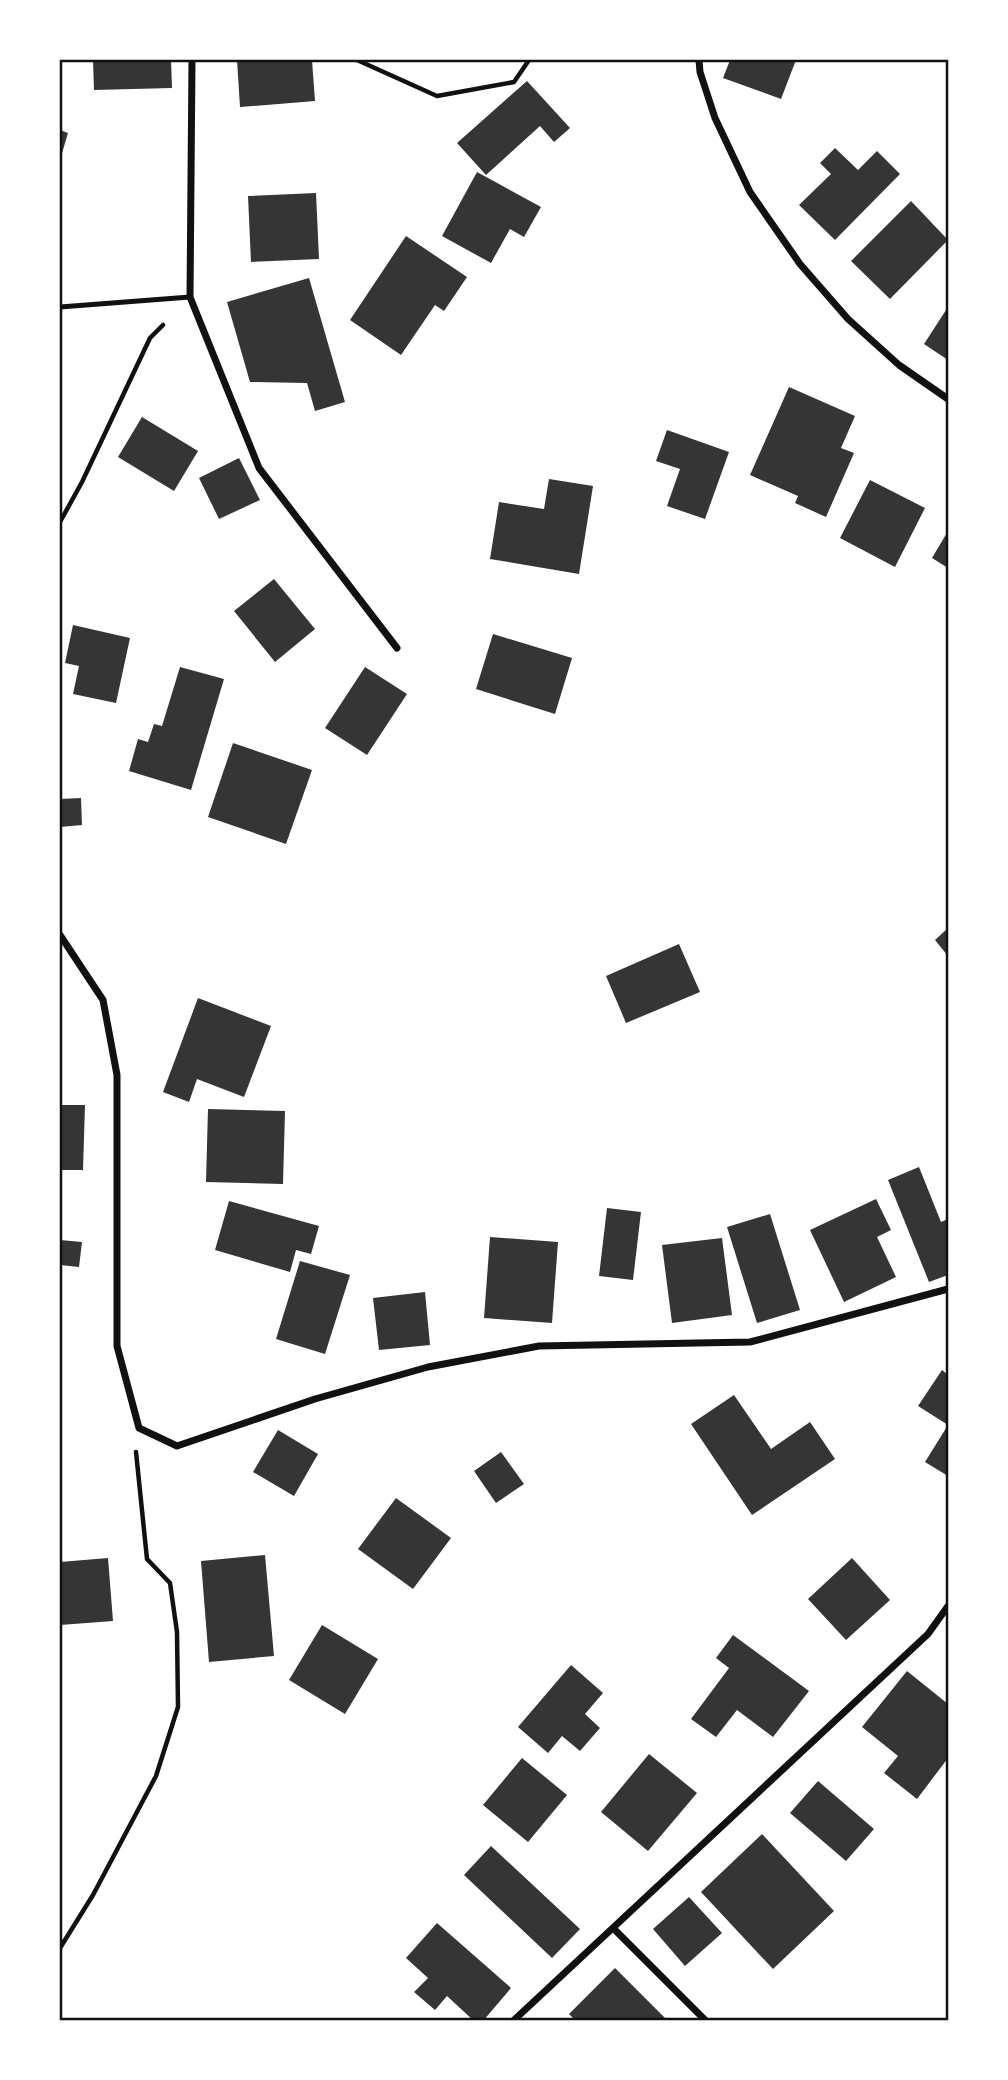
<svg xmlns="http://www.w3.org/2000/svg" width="1008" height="2080" font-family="Arial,sans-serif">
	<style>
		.building { fill: #353535 }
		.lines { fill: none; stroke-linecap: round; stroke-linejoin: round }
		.path { stroke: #111; stroke-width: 4.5 }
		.service { stroke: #111; stroke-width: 5 }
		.minor { stroke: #111; stroke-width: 7 }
		.neatline { fill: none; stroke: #111; stroke-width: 2.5 }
	</style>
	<rect width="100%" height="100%" fill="#fff"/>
	<!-- building -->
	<path class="building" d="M 93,60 L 171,60 L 172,88 L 94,90 Z
		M 237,60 L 312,60 L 315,101 L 240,107 Z
		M 730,60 L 796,60 L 781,99 L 723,78 Z
		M 527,81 L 570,128 L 554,142 L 540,126 L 486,175 L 457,143 Z
		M 60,130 L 68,133 L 60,160 Z
		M 835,148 L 858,170 L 877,151 L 900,174 L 835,240 L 799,205 L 831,174 L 820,163 Z
		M 477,172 L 541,207 L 524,237 L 510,229 L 491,263 L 442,236 Z
		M 316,193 L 319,259 L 251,262 L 248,196 Z
		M 911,201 L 948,240 L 890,299 L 851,261 Z
		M 406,236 L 467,277 L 444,311 L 435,305 L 401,355 L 350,320 Z
		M 309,278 L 345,402 L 315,411 L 307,383 L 250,382 L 227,302 Z
		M 948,307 L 948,360 L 924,344 Z
		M 789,387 L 855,416 L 841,448 L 854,453 L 826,517 L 795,503 L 798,496 L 750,475 Z
		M 142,417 L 198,451 L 174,491 L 118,457 Z
		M 667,430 L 729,452 L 705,519 L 667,506 L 680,469 L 656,461 Z
		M 239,458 L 260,500 L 219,519 L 199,478 Z
		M 549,479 L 593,486 L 579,574 L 490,559 L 499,502 L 544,509 Z
		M 870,480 L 925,508 L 895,567 L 840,538 Z
		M 948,531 L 948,568 L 932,558 Z
		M 274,579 L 315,629 L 275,662 L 234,611 Z
		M 73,625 L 130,638 L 116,703 L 73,694 L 79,666 L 65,663 Z
		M 493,634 L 572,658 L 555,714 L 476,689 Z
		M 180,667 L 224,679 L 191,790 L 129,771 L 138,739 L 148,742 L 154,724 L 162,726 Z
		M 365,667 L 407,694 L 367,755 L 325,728 Z
		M 233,743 L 312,770 L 286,844 L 208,817 Z
		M 81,798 L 82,825 L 60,827 L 60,799 Z
		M 948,928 L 948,956 L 935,940 Z
		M 679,944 L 700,992 L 626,1023 L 606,976 Z
		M 198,998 L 271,1026 L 244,1097 L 197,1079 L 189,1102 L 163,1092 Z
		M 60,1105 L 85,1105 L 83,1170 L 60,1170 Z
		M 208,1109 L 285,1111 L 283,1184 L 206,1182 Z
		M 919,1167 L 941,1222 L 948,1219 L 948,1275 L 929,1282 L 888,1180 Z
		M 876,1199 L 891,1230 L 877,1237 L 896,1277 L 844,1302 L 810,1230 Z
		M 229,1201 L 319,1226 L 311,1254 L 296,1250 L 290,1272 L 215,1250 Z
		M 607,1208 L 641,1212 L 633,1280 L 599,1276 Z
		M 770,1214 L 800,1310 L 757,1323 L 727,1227 Z
		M 490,1237 L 558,1242 L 552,1323 L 484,1318 Z
		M 722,1238 L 732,1315 L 672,1323 L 662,1245 Z
		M 60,1240 L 82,1242 L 79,1267 L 60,1265 Z
		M 300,1261 L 350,1275 L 325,1354 L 276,1339 Z
		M 425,1292 L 430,1345 L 379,1350 L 373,1298 Z
		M 942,1370 L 948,1375 L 948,1476 L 925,1462 L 948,1425 L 918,1406 Z
		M 734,1395 L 771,1449 L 810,1422 L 835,1459 L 752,1515 L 691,1424 Z
		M 278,1430 L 318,1454 L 294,1496 L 253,1472 Z
		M 501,1452 L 524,1484 L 496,1503 L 474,1471 Z
		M 396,1498 L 451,1538 L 413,1589 L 358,1549 Z
		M 265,1555 L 274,1656 L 209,1662 L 201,1561 Z
		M 108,1558 L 113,1621 L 60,1625 L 60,1562 Z
		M 852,1558 L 890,1600 L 846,1640 L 808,1599 Z
		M 322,1625 L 378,1659 L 345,1714 L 289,1680 Z
		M 733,1635 L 809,1691 L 773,1737 L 737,1710 L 716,1737 L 691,1719 L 729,1668 L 716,1658 Z
		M 571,1665 L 603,1693 L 585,1714 L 600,1728 L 580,1751 L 562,1736 L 548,1753 L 518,1727 Z
		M 907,1671 L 948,1704 L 948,1758 L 917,1799 L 884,1773 L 898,1756 L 862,1727 Z
		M 649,1754 L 697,1793 L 648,1851 L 601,1812 Z
		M 522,1758 L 567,1795 L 528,1842 L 483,1805 Z
		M 818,1781 L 874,1829 L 846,1861 L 790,1813 Z
		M 762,1834 L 834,1911 L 773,1969 L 701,1892 Z
		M 491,1846 L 580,1929 L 552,1958 L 464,1875 Z
		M 689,1897 L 722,1933 L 685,1966 L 653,1929 Z
		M 437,1923 L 511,1988 L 483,2021 L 474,2021 L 447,1996 L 435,2010 L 414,1992 L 428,1978 L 406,1958 Z
		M 615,1968 L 666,2019 L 664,2021 L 576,2021 L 569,2014 Z"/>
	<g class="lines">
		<!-- path -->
		<path class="path" d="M 357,60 L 437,96 L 514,82 L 529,60
			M 60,522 L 82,482 L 150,338 L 163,325
			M 60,1948 L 93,1895 L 156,1776 L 178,1707 L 177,1632 L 170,1583 L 147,1559 L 136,1452"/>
		<!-- service -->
		<path class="service" d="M 60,307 L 190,297"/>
		<!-- minor -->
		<path class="minor" d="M 192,60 L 190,297 L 259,468 L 397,648
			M 699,60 L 700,72 L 715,118 L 750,192 L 800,264 L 848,319 L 899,365 L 948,399
			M 60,935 L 103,1000 L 117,1075 L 117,1346 L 139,1428 L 177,1446 L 315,1399 L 428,1367 L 539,1346 L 750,1342 L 948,1289
			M 613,1928 L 706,2021
			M 513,2021 L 928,1634 L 948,1606"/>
	</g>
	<!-- border -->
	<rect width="1008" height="2080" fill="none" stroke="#ffffff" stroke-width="122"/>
	<rect x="61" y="61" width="886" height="1958" class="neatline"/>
</svg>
